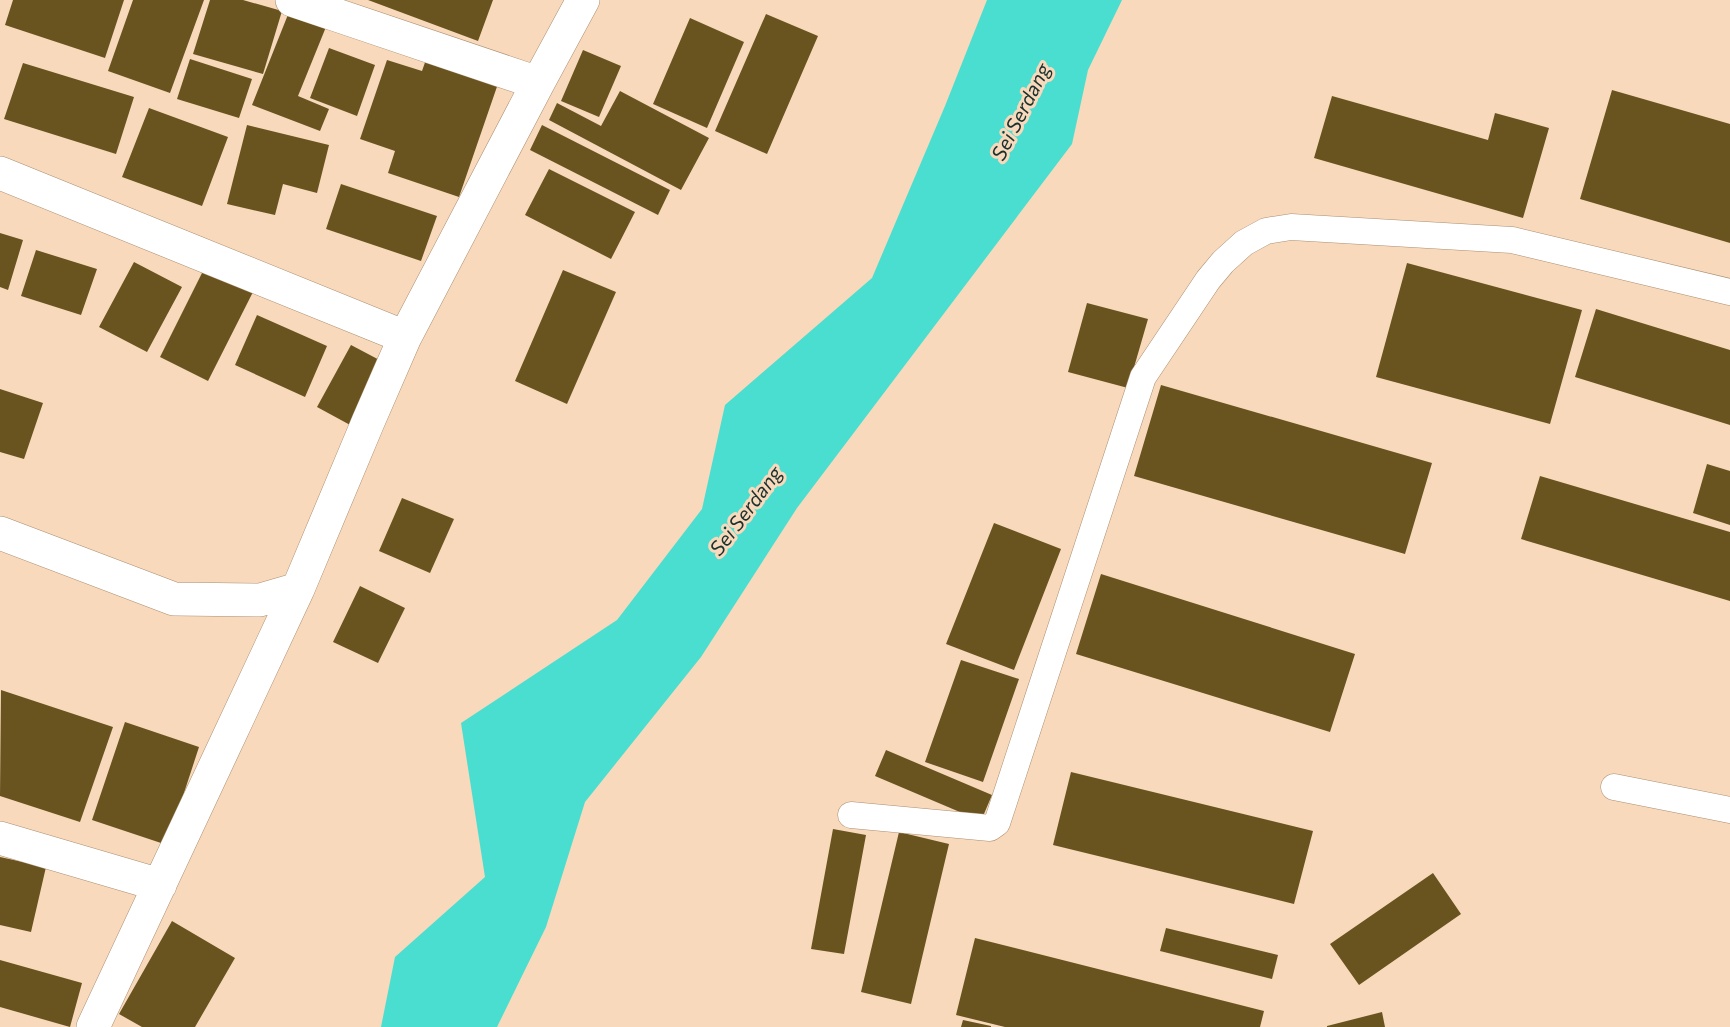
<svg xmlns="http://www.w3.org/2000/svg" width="1730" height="1027" font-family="Commissioner,sans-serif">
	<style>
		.water { fill: #49ded0 }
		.building { fill: #69541f }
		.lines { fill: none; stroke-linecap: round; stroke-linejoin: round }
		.service-casing { stroke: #ab8f72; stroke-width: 27 }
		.minor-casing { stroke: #ab8f72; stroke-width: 34 }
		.service { stroke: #fff; stroke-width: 26 }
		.minor { stroke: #fff; stroke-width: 33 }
		.labels { text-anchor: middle; stroke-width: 6; stroke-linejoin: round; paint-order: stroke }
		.water-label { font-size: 20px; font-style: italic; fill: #19312f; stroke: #f8d9bb }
	</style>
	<rect width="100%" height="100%" fill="#f8d9bb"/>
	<!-- water -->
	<path class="water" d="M 987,0 L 1122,0 L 1088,70 L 1072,144 L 797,508 L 701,657 L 585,802 L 546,927 L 497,1027 L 381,1027 L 395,957 L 485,877 L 461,723 L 617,620 L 702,509 L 725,405 L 872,278 L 945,106 Z"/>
	<!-- building -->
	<path class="building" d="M 13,0 L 124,0 L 105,58 L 5,25 Z
		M 133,0 L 204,0 L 170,93 L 108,71 Z
		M 210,0 L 243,0 L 282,11 L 263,74 L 193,54 Z
		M 368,0 L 493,0 L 478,41 Z
		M 291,7 L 328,22 L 298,96 L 329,109 L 320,131 L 252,105 Z
		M 766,14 L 818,36 L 767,154 L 715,131 Z
		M 690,18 L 744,42 L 707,128 L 653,104 Z
		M 329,48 L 375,65 L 357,116 L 310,98 Z
		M 583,50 L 621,66 L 599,117 L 561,101 Z
		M 429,51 L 501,75 L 459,197 L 388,173 L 395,151 L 360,139 L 387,60 L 422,71 Z
		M 190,59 L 252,79 L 239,118 L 177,99 Z
		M 23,63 L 134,97 L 116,154 L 4,119 Z
		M 1612,90 L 1730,124 L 1730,243 L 1580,199 Z
		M 620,91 L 709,138 L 681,190 L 549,120 L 557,103 L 601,126 Z
		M 1332,96 L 1488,140 L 1495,113 L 1549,128 L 1523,218 L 1314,158 Z
		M 149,108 L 228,137 L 202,206 L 122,177 Z
		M 247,125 L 329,145 L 317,193 L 283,184 L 275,215 L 227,204 Z
		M 542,125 L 670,190 L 658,215 L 530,150 Z
		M 549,169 L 635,212 L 611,259 L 525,215 Z
		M 341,184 L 437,216 L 421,261 L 326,229 Z
		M 0,233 L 23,240 L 8,290 L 0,287 Z
		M 36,250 L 97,269 L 81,315 L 21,296 Z
		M 134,262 L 182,287 L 147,352 L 99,327 Z
		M 1407,263 L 1582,310 L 1550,424 L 1376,377 Z
		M 206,265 L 254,290 L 208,381 L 160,357 Z
		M 563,270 L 616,292 L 567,404 L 515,381 Z
		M 1087,303 L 1148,319 L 1128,388 L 1068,372 Z
		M 1596,309 L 1730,350 L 1730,425 L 1575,377 Z
		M 257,315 L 327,346 L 305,397 L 235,365 Z
		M 351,345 L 387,364 L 352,426 L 317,407 Z
		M 1161,385 L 1432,463 L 1405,554 L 1134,476 Z
		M 0,389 L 43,403 L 24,459 L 0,452 Z
		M 1707,464 L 1730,471 L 1730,525 L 1693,513 Z
		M 1540,476 L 1730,532 L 1730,601 L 1521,539 Z
		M 402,498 L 454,519 L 430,573 L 379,551 Z
		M 994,523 L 1061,549 L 1014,670 L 946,644 Z
		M 1101,574 L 1355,654 L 1330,732 L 1076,654 Z
		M 360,586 L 405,608 L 378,663 L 333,642 Z
		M 961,660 L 1019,679 L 983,782 L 925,762 Z
		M 1,690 L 113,727 L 80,822 L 0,796 Z
		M 125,722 L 199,747 L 167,845 L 92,820 Z
		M 886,750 L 992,795 L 981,821 L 875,776 Z
		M 1071,772 L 1313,831 L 1294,904 L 1053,845 Z
		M 833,829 L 866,835 L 844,954 L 811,949 Z
		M 899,832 L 949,844 L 911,1004 L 861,992 Z
		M 0,857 L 46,867 L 31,932 L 0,925 Z
		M 1433,873 L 1461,914 L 1359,985 L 1330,944 Z
		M 172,921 L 235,958 L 195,1027 L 142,1027 L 119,1014 Z
		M 1166,928 L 1278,955 L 1272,979 L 1160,951 Z
		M 975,938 L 1264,1011 L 1260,1027 L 1005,1027 L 956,1015 Z
		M 0,960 L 82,983 L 70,1027 L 0,1007 Z
		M 1382,1012 L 1385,1027 L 1327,1027 L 1327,1026 Z
		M 963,1020 L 991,1026 L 991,1027 L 961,1027 Z"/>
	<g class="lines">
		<!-- service casing -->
		<g class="service-casing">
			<path id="service" d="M 1614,787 L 1730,810
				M 851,815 L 990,828 L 997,823 L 1143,377 L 1208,280 L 1223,262 L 1244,243 L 1266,231 L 1291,227 L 1512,240 L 1730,292"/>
		</g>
		<!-- minor casing -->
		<g class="minor-casing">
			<path id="minor" d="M 292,0 L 538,83
				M 0,173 L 405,337
				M 0,533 L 174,599 L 260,600 L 298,589
				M 0,838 L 160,885
				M 93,1027 L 298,589 L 368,422 L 405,337 L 538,83 L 583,0"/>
		</g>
		<!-- service -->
		<use href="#service" class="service"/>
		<!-- minor -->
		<use href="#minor" class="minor"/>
	</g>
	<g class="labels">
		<!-- water labels -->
		<g class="water-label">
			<text transform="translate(1021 112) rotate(-63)" y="7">Sei Serdang</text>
			<text transform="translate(746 511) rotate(-53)" y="7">Sei Serdang</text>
		</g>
	</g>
</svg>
